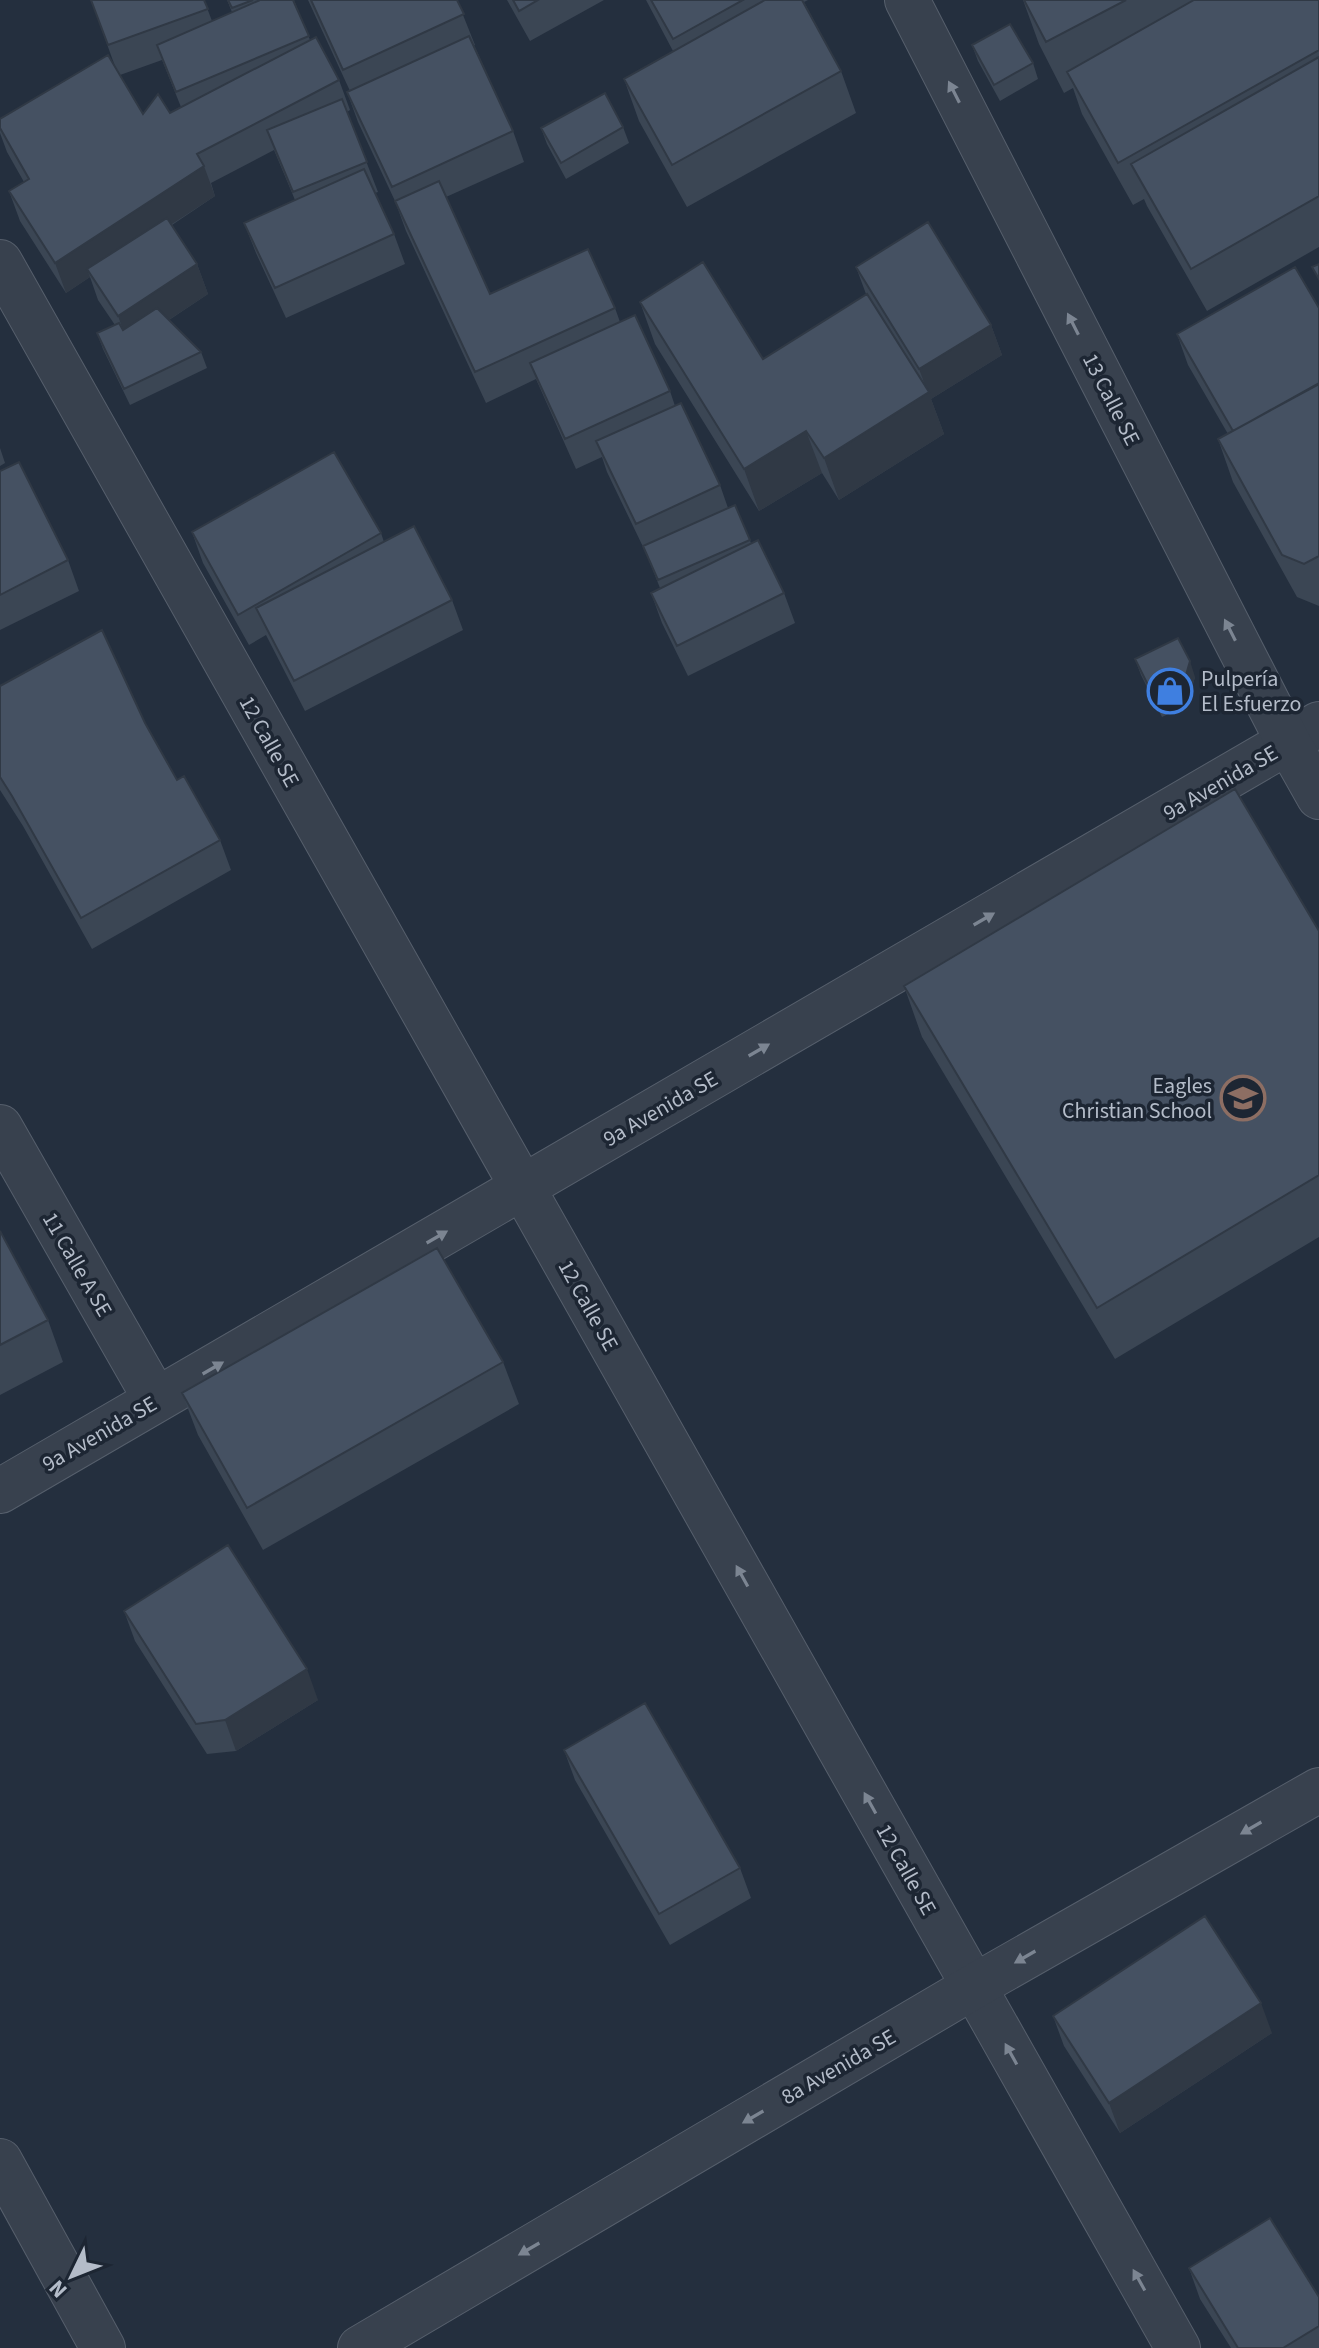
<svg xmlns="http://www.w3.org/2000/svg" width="1319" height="2348" font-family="'Source Sans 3',sans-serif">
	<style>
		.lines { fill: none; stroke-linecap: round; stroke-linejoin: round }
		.minor-casing { stroke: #565f6c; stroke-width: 46 }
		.tertiary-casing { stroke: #565f6c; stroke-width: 46 }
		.minor { stroke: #38414e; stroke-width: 44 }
		.tertiary { stroke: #38414e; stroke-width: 44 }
		.wall { fill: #3b4654; fill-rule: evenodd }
		.shaded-wall { fill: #303945 }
		.building { fill: #455162; stroke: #303945; stroke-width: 2 }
		.oneway { fill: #7c8592 }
		.labels { text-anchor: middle; stroke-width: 7; stroke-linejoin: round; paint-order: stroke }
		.street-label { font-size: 22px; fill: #b4bcc9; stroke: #1d2633 }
		.poi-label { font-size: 22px; fill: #b4bcc9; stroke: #1d2633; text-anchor: start }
	</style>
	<rect width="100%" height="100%" fill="#242f3e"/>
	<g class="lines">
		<!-- minor casing -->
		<g class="minor-casing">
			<path id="minor" d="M 0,262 L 1178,2348
				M 0,1127 L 156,1400
				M 0,1491 L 1319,724"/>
		</g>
		<!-- tertiary casing -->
		<g class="tertiary-casing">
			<path id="tertiary" d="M 907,0 L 1288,742 L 1319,797
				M 0,2161 L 103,2348
				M 360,2348 L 973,1987 L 1319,1790"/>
		</g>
		<!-- minor -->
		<use href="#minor" class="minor"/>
		<!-- tertiary -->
		<use href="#tertiary" class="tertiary"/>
	</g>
	<!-- wall -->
	<path class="wall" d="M 91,0 L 204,0 L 212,21 L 232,12 L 227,0 L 294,0 L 310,40 L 339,80 L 350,110 L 347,112 L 378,192 L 375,193 L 394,234 L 405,264 L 286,318 L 256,253 L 244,223 L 295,200 L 274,150 L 211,183 L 215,196 L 172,225 L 197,264 L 208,294 L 169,320 L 201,352 L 207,368 L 130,405 L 103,349 L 97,333 L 115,325 L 98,300 L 90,277 L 66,293 L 20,221 L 9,191 L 24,182 L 7,152 L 0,133 L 0,119 L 116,69 ZM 162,60 L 181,107 L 170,113 L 143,114 L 120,75 Z
		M 308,0 L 457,0 L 475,45 L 474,45 L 513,131 L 524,162 L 446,197 L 490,294 L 615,308 L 620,322 L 670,391 L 675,406 L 720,485 L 728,508 L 735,505 L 751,543 L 784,593 L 795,623 L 688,676 L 662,623 L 651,593 L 660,588 L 646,553 L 607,472 L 602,457 L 576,469 L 536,379 L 486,403 L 406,231 L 395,201 L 358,122 L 347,92 L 350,91 Z
		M 507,0 L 604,0 L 530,41 Z
		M 646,0 L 808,0 L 804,2 L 841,71 L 856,113 L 687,207 L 639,121 L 624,79 L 673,51 Z
		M 1023,0 L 1319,0 L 1319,247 L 1207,311 L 1147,206 L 1144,199 L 1133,205 L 1082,114 L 1073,88 L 1064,93 L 1039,44 Z
		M 972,45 L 1033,63 L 1038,79 L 1000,101 L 978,61 Z
		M 623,127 L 629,143 L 566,179 L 547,144 L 541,128 Z
		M 856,267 L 991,325 L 1002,355 L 931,399 L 944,434 L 839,500 L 822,473 L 759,511 L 655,344 L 640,302 L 763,359 L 866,294 Z
		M 1319,308 L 1319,606 L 1297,597 L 1233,482 L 1218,439 L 1228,434 L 1188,365 L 1177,334 Z
		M 0,448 L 5,463 L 0,466 Z
		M 0,471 L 68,560 L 79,591 L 0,630 Z
		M 192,532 L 381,533 L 384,542 L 452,600 L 463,630 L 305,711 L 266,635 L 249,645 L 203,563 Z
		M 1135,659 L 1195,677 L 1187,705 L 1162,717 L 1141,675 Z
		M 0,686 L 145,723 L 177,780 L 220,840 L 231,870 L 92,949 L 23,826 L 0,790 Z
		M 1319,931 L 1319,1237 L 1115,1359 L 922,1037 L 904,986 Z
		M 0,1231 L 48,1320 L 63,1362 L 0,1395 Z
		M 503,1362 L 519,1404 L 263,1550 L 198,1435 L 182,1393 Z
		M 124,1611 L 318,1700 L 236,1751 L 207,1754 L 135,1641 Z
		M 564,1750 L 740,1868 L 751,1898 L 670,1945 L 575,1780 Z
		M 1053,2016 L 1272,2033 L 1120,2133 L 1064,2046 Z
		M 1189,2268 L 1319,2297 L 1319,2348 L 1231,2348 L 1200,2299 Z"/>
	<!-- shaded-wall -->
	<path class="shaded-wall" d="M 204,166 L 215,196 L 92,276 L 87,269 L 90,277 L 66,293 L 55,263 Z
		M 197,264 L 208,294 L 129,346 L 118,316 Z
		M 991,325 L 1002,355 L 931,399 L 944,434 L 839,500 L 824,458 L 928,393 L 919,369 Z
		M 806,431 L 822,473 L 759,511 L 744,469 Z
		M 1190,661 L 1195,677 L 1187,705 L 1182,689 Z
		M 307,1669 L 318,1700 L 236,1751 L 225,1720 Z
		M 1261,2003 L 1272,2033 L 1120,2133 L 1109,2103 Z"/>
	<!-- building -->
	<path class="building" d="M 91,0 L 204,0 L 208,9 L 108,45 Z
		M 228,0 L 253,0 L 232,8 Z
		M 260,0 L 293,0 L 309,36 L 176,92 L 157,45 Z
		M 311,0 L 457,0 L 464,14 L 343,70 Z
		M 513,0 L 538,0 L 519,11 Z
		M 651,0 L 743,0 L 673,39 Z
		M 765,0 L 802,0 L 841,71 L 672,165 L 624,79 Z
		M 1024,0 L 1126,0 L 1046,42 Z
		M 1194,0 L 1319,0 L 1319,50 L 1118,163 L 1067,72 Z
		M 1010,24 L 1033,63 L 994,85 L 972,45 Z
		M 469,36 L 513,131 L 392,187 L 347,92 Z
		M 316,37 L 339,80 L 197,154 L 204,166 L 55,263 L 9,191 L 29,179 L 0,128 L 0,119 L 108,55 L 143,114 L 158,94 L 170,113 Z
		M 1319,57 L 1319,196 L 1191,269 L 1131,164 Z
		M 605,93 L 623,127 L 561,163 L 541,128 Z
		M 342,99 L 367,162 L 293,192 L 267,130 Z
		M 364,169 L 394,234 L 275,288 L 244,223 Z
		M 439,181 L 490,294 L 588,249 L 615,308 L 475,372 L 395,201 Z
		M 167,218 L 197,264 L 118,316 L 87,269 Z
		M 928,222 L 991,325 L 919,369 L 856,267 Z
		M 703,262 L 763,359 L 867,294 L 929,392 L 824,458 L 806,431 L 744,469 L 640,302 Z
		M 1319,264 L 1319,279 L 1312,267 Z
		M 1295,267 L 1319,308 L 1319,383 L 1233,431 L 1177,334 Z
		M 157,308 L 201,352 L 124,389 L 97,333 L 119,323 L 123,330 Z
		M 635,315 L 670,391 L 565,439 L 530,363 Z
		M 1319,384 L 1319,556 L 1304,564 L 1282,555 L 1218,439 Z
		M 681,403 L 720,485 L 636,524 L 596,441 Z
		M 334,452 L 381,533 L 238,615 L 192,532 Z
		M 19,462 L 68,560 L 0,595 L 0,471 Z
		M 735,505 L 750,540 L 658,580 L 643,546 Z
		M 414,526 L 452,600 L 294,681 L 256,608 Z
		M 758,540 L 784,593 L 677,646 L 651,593 Z
		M 102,630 L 145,723 L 177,780 L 184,776 L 220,840 L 81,918 L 12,796 L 0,777 L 0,686 Z
		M 1178,638 L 1190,661 L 1182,689 L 1156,701 L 1135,659 Z
		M 1235,789 L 1319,931 L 1319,1175 L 1097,1308 L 904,986 Z
		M 0,1231 L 48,1320 L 0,1345 Z
		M 437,1248 L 503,1362 L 247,1508 L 182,1393 Z
		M 228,1545 L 307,1669 L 225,1720 L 196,1724 L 124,1611 Z
		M 645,1703 L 740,1868 L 659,1914 L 564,1750 Z
		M 1205,1916 L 1261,2003 L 1109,2103 L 1053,2016 Z
		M 1270,2218 L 1319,2297 L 1319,2326 L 1283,2348 L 1238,2348 L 1189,2268 Z"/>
	<!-- one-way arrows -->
	<defs><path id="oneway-solid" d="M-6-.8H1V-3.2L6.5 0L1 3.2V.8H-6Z" transform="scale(2)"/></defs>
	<g class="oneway">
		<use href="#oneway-solid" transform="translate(954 92) rotate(-117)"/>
		<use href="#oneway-solid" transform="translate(1073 324) rotate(-117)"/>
		<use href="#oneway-solid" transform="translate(1230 630) rotate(-117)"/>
		<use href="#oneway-solid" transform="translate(984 919) rotate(-30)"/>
		<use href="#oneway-solid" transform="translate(759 1050) rotate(-30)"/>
		<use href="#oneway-solid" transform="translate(437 1237) rotate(-30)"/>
		<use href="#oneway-solid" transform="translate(213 1368) rotate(-30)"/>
		<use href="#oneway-solid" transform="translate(742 1576) rotate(-119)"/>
		<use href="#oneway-solid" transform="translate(870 1803) rotate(-119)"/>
		<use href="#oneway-solid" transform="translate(1251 1828) rotate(150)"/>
		<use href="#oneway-solid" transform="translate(1025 1957) rotate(150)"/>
		<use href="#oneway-solid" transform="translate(1011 2054) rotate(-119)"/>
		<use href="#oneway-solid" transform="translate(753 2117) rotate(150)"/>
		<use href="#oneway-solid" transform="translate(529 2249) rotate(150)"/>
		<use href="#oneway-solid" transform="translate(1139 2280) rotate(-119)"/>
	</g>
	<!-- icons -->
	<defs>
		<g id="shop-ring" transform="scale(2.3)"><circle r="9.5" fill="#1d2633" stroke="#3f7fe0" stroke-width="1.5"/><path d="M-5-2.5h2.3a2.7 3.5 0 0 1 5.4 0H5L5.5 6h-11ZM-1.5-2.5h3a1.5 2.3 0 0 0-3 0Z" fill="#3f7fe0"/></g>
		<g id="school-ring" transform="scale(2.3)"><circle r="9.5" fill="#1d2633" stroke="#8d6e63" stroke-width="1.5"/><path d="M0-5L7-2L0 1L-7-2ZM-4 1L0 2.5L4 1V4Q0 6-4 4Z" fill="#8d6e63"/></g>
	</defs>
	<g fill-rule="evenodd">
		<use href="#shop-ring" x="1170" y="691"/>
		<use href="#school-ring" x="1243" y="1098"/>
	</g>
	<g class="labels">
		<!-- street labels -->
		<g class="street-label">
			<text transform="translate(1112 399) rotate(63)" y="8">13 Calle SE</text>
			<text transform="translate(270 741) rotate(61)" y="8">12 Calle SE</text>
			<text transform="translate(1220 782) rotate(-30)" y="8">9a Avenida SE</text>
			<text transform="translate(660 1108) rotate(-30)" y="8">9a Avenida SE</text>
			<text transform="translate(78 1264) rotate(60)" y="8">11 Calle A SE</text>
			<text transform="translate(589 1305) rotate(61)" y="8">12 Calle SE</text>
			<text transform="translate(99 1433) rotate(-30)" y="8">9a Avenida SE</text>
			<text transform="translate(907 1869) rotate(61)" y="8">12 Calle SE</text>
			<text transform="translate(838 2066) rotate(-30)" y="8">8a Avenida SE</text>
		</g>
		<!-- poi labels -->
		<g class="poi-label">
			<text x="1201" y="686">Pulpería<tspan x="1201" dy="25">El Esfuerzo</tspan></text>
			<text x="1212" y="1093" text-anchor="end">Eagles<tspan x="1212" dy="25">Christian School</tspan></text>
		</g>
	</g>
	<!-- north arrow -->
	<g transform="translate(72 2276) rotate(227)" stroke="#1d2633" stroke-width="6" paint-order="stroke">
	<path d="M0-6L14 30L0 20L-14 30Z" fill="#b4bcc9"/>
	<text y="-12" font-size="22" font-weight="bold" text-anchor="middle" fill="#b4bcc9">N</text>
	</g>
</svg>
